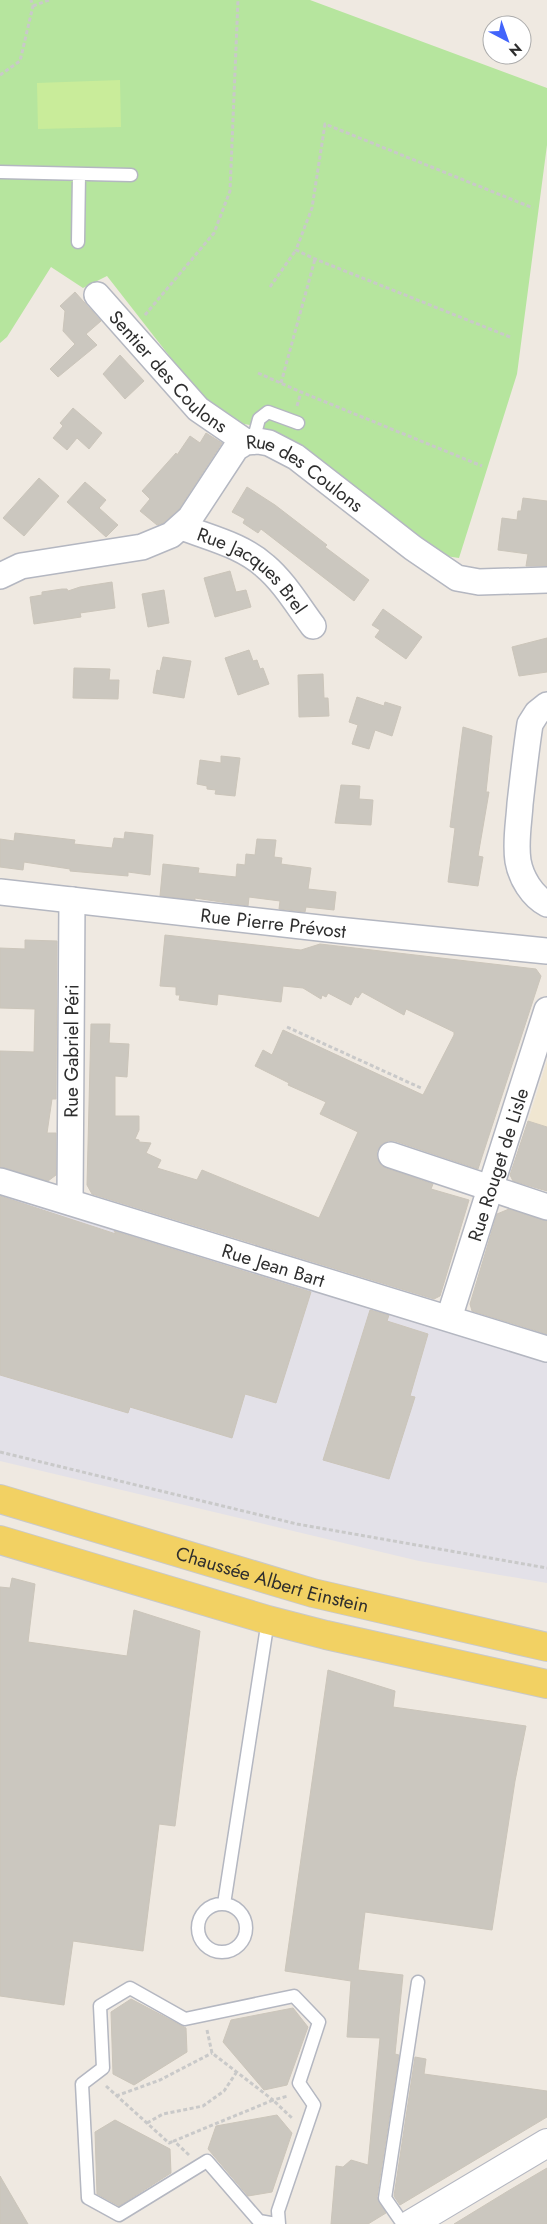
<svg xmlns="http://www.w3.org/2000/svg" width="547" height="2224" font-family="Jost,sans-serif">
	<style>
		.industrial { fill: #e3e1e8 }
		.education { fill: #f0e6d1 }
		.green { fill: #b6e59e }
		.pitch { fill: #c9ec9a }
		.building { fill: #cbc7bf; stroke: #cbc5ba }
		.lines { fill: none; stroke-linecap: round; stroke-linejoin: round }
		.service-casing { stroke: #b4b7c1; stroke-width: 15 }
		.minor-casing { stroke: #b4b7c1; stroke-width: 28 }
		.secondary-casing { stroke: #b4b7c1; stroke-width: 30 }
		.primary-casing { stroke: #c9c9c9; stroke-width: 30 }
		.path { stroke: #c9c9c9; stroke-width: 3; stroke-dasharray: 4 2.5; stroke-linecap: butt }
		.service { stroke: #fff; stroke-width: 12 }
		.minor { stroke: #fff; stroke-width: 25 }
		.secondary { stroke: #fff; stroke-width: 28 }
		.primary { stroke: #f2d163; stroke-width: 28 }
		.labels { text-anchor: middle; stroke-width: 4; stroke-linejoin: round; paint-order: stroke }
		.street-label { font-size: 19px; fill: #2e2e2e; stroke: #fff }
	</style>
	<rect width="100%" height="100%" fill="#efe9e1"/>
	<!-- industrial -->
	<path class="industrial" d="M 0,1190 L 547,1350 L 547,1583 L 419,1561 L 0,1461 Z"/>
	<!-- education -->
	<path class="education" d="M 547,1061 L 547,1127 L 528,1121 Z"/>
	<!-- green -->
	<path class="green" d="M 0,0 L 310,0 L 547,88 L 547,145 L 517,374 L 459,558 L 439,555 L 256,426 L 244,424 L 199,394 L 107,276 L 83,288 L 51,267 L 7,337 L 0,343 Z"/>
	<!-- pitch -->
	<path class="pitch" d="M 120,80 L 121,127 L 38,129 L 37,83 Z"/>
	<!-- building -->
	<path class="building" d="M 75,292 L 101,321 L 86,334 L 97,345 L 58,377 L 50,369 L 75,344 L 63,331 L 65,311 L 60,306 Z
		M 120,355 L 144,381 L 125,399 L 103,374 Z
		M 73,408 L 102,433 L 89,449 L 77,438 L 67,450 L 53,438 L 63,426 L 60,423 Z
		M 206,433 L 222,443 L 179,509 L 163,523 L 157,525 L 140,511 L 150,499 L 142,491 L 176,453 L 177,455 L 190,436 L 200,443 Z
		M 39,478 L 59,496 L 24,536 L 3,518 Z
		M 85,482 L 106,500 L 99,508 L 118,525 L 106,537 L 67,502 Z
		M 247,487 L 275,505 L 327,545 L 325,547 L 369,580 L 354,601 L 261,529 L 258,533 L 243,523 L 245,519 L 232,512 Z
		M 523,498 L 547,501 L 547,566 L 526,566 L 528,554 L 498,550 L 502,518 L 517,520 L 518,511 L 521,511 Z
		M 230,571 L 236,592 L 246,590 L 251,607 L 215,617 L 204,578 Z
		M 112,582 L 115,608 L 80,613 L 81,617 L 34,624 L 30,597 L 42,595 L 42,592 L 62,589 L 67,589 L 68,591 L 80,587 Z
		M 164,590 L 169,623 L 148,627 L 142,594 Z
		M 383,609 L 422,637 L 406,659 L 375,637 L 380,630 L 372,625 Z
		M 547,638 L 547,672 L 519,676 L 512,647 Z
		M 249,650 L 253,661 L 257,660 L 260,669 L 263,668 L 269,684 L 238,695 L 225,658 Z
		M 163,657 L 191,661 L 184,698 L 153,693 L 157,670 L 160,671 Z
		M 74,668 L 110,669 L 109,680 L 119,680 L 118,699 L 73,698 Z
		M 323,674 L 324,698 L 328,698 L 329,716 L 299,717 L 298,675 Z
		M 357,697 L 384,706 L 385,702 L 401,707 L 392,736 L 375,730 L 369,749 L 352,744 L 358,725 L 349,722 Z
		M 463,727 L 492,736 L 486,792 L 489,792 L 478,856 L 483,857 L 478,886 L 448,882 L 455,828 L 450,827 Z
		M 221,756 L 240,758 L 235,796 L 215,794 L 216,790 L 207,789 L 207,786 L 197,784 L 200,760 L 221,763 Z
		M 341,785 L 360,786 L 359,799 L 373,800 L 371,825 L 335,823 Z
		M 125,832 L 153,835 L 150,875 L 128,872 L 128,876 L 70,871 L 70,869 L 24,862 L 23,870 L 0,867 L 0,839 L 14,841 L 15,833 L 75,840 L 74,844 L 112,848 L 114,838 L 124,839 Z
		M 257,839 L 276,840 L 274,857 L 282,858 L 281,864 L 311,868 L 308,889 L 336,892 L 334,910 L 306,907 L 305,912 L 279,909 L 280,901 L 249,897 L 248,906 L 195,898 L 195,900 L 160,896 L 163,864 L 199,868 L 198,873 L 236,877 L 237,864 L 245,865 L 246,854 L 255,855 Z
		M 165,935 L 301,950 L 320,944 L 536,969 L 541,976 L 478,1169 L 395,1141 L 388,1141 L 382,1144 L 377,1151 L 377,1158 L 381,1165 L 386,1168 L 433,1184 L 431,1189 L 469,1200 L 440,1296 L 434,1299 L 92,1194 L 87,1185 L 91,1024 L 110,1024 L 109,1043 L 129,1044 L 127,1077 L 115,1076 L 115,1116 L 139,1116 L 139,1130 L 135,1139 L 139,1140 L 139,1142 L 151,1143 L 146,1153 L 161,1160 L 157,1168 L 197,1180 L 202,1170 L 319,1218 L 358,1132 L 320,1114 L 326,1102 L 288,1085 L 289,1083 L 255,1066 L 263,1050 L 272,1055 L 283,1030 L 423,1095 L 454,1035 L 454,1032 L 406,1009 L 404,1015 L 362,992 L 358,998 L 355,996 L 351,1005 L 328,993 L 326,997 L 322,995 L 321,999 L 303,988 L 283,986 L 281,1002 L 218,994 L 217,1005 L 179,1000 L 180,995 L 176,995 L 176,987 L 160,986 Z
		M 25,940 L 57,941 L 56,1099 L 52,1099 L 47,1133 L 56,1133 L 56,1175 L 48,1181 L 0,1167 L 0,1051 L 34,1052 L 35,1009 L 0,1008 L 0,948 L 25,949 Z
		M 528,1121 L 547,1127 L 547,1191 L 513,1181 L 510,1175 Z
		M 0,1196 L 116,1234 L 114,1231 L 311,1292 L 276,1403 L 245,1394 L 232,1438 L 130,1407 L 128,1413 L 0,1375 Z
		M 509,1209 L 547,1221 L 547,1334 L 472,1311 L 470,1304 L 497,1214 Z
		M 370,1310 L 389,1315 L 387,1321 L 428,1334 L 410,1396 L 415,1397 L 389,1479 L 323,1460 Z
		M 12,1578 L 35,1584 L 28,1642 L 127,1656 L 134,1610 L 200,1631 L 175,1826 L 159,1824 L 143,1951 L 73,1941 L 64,2005 L 0,1996 L 0,1587 L 10,1588 Z
		M 328,1670 L 395,1691 L 393,1707 L 526,1726 L 515,1781 L 492,1930 L 365,1912 L 358,1970 L 403,1975 L 395,2054 L 399,2055 L 377,2197 L 386,2213 L 368,2224 L 331,2224 L 336,2166 L 343,2167 L 351,2160 L 368,2165 L 380,2038 L 347,2037 L 351,1981 L 285,1971 Z
		M 131,1999 L 186,2028 L 187,2052 L 134,2085 L 113,2074 L 111,2012 Z
		M 293,2008 L 308,2027 L 287,2085 L 264,2090 L 223,2042 L 231,2020 Z
		M 415,2057 L 426,2059 L 424,2074 L 547,2091 L 547,2117 L 400,2205 L 394,2196 Z
		M 277,2115 L 292,2133 L 272,2192 L 248,2196 L 208,2149 L 216,2126 Z
		M 115,2120 L 170,2149 L 171,2173 L 119,2206 L 97,2194 L 95,2132 Z
		M 547,2168 L 547,2224 L 454,2224 L 508,2191 Z
		M 0,2176 L 28,2224 L 0,2224 Z"/>
	<g class="lines">
		<!-- service casing -->
		<g class="service-casing">
			<path id="service" d="M 0,172 L 131,175
				M 78,242 L 79,174
				M 253,441 L 259,419 L 268,412 L 298,423
				M198 1928a24 24 0 1 1 48 0a24 24 0 1 1-48 0Z
				M 224,1904 L 268,1620
				M 276,2224 L 259,2221 L 207,2161 L 119,2215 L 88,2198 L 82,2084 L 103,2068 L 100,2006 L 130,1988 L 185,2019 L 294,1996 L 319,2022 L 299,2083 L 314,2105 L 278,2211 L 279,2224
				M 403,2224 L 385,2198 L 418,1982"/>
		</g>
		<!-- minor casing -->
		<g class="minor-casing">
			<g id="minor">
				<path id="s1" d="M 97,295 L 198,409 L 246,442"/>
				<path id="s2" d="M 182,527 C 209,538 242,545 265,566 C 284,582 298,606 313,626"/>
				<path id="s3" d="M 0,576 L 21,566 L 142,547 L 171,535 L 190,518 L 236,448 L 246,442 L 258,441 L 269,443 L 296,457 L 413,548 L 457,578 L 479,582 L 547,580"/>
				<path d="M 547,705 L 537,713 L 530,724 C 526,750 523,777 520,804 C 519,822 515,842 518,861 C 521,878 532,896 547,904"/>
				<path id="s4" d="M 0,892 L 337,930 L 547,951"/>
				<path d="M 391,1155 L 547,1207"/>
				<path id="s5" d="M 0,1181 L 547,1349"/>
				<path id="s6" d="M 70,1202 L 72,900"/>
				<path id="s7" d="M 449,1318 L 547,1010"/>
			</g>
		</g>
		<!-- secondary casing -->
		<g class="secondary-casing">
			<path id="secondary" d="M 411,2224 L 547,2143"/>
		</g>
		<!-- primary casing -->
		<g class="primary-casing">
			<g id="primary">
				<path id="s8" d="M 0,1499 L 313,1593 L 547,1647"/>
				<path d="M 0,1540 L 268,1620 L 326,1635 L 547,1684"/>
			</g>
		</g>
		<!-- path -->
		<path class="path" d="M 33,6 L 49,0
			M 0,75 L 20,61 L 33,6 L 31,0
			M 270,287 L 296,250
			M 145,315 L 214,233 L 230,191 L 238,0
			M 510,337 L 315,259 L 296,250 L 312,208 L 325,124 L 533,208
			M 258,373 L 301,392
			M 281,383 L 315,259
			M 297,406 L 301,392 L 482,466
			M 287,1027 L 421,1088
			M 0,1452 L 297,1524 L 547,1568
			M 207,2030 L 212,2053 L 273,2100 L 288,2096
			M 106,2086 L 169,2143 L 174,2141
			M 116,2096 L 160,2080 L 212,2053
			M 147,2123 L 163,2114 L 203,2106 L 224,2091 L 236,2073
			M 189,2155 L 174,2141 L 273,2100 L 292,2118"/>
		<!-- service -->
		<use href="#service" class="service"/>
		<!-- minor -->
		<use href="#minor" class="minor"/>
		<!-- secondary -->
		<use href="#secondary" class="secondary"/>
		<!-- primary -->
		<use href="#primary" class="primary"/>
	</g>
	<g class="labels">
		<!-- street labels -->
		<g class="street-label">
			<text dy="7" stroke="none"><textPath href="#s1" startOffset="105">Sentier des Coulons</textPath></text>
			<text dy="7" stroke="none"><textPath href="#s3" startOffset="366">Rue des Coulons</textPath></text>
			<text dy="7" stroke="none"><textPath href="#s2" startOffset="84">Rue Jacques Brel</textPath></text>
			<text dy="7" stroke="none"><textPath href="#s4" startOffset="275">Rue Pierre Prévost</textPath></text>
			<text dy="7" stroke="none"><textPath href="#s6" startOffset="151">Rue Gabriel Péri</textPath></text>
			<text dy="7" stroke="none"><textPath href="#s7" startOffset="161">Rue Rouget de Lisle</textPath></text>
			<text dy="7" stroke="none"><textPath href="#s5" startOffset="286">Rue Jean Bart</textPath></text>
			<text dy="7" stroke="none"><textPath href="#s8" startOffset="284">Chaussée Albert Einstein</textPath></text>
		</g>
	</g>
	<!-- north arrow -->
	<g transform="translate(507 40) rotate(139)"><circle r="24" fill="#ffffff" stroke="#ababab"/>
	<path d="M0-4L9 19L0 12L-9 19Z" fill="#4264fb"/>
	<text y="-8" font-size="14" font-weight="bold" text-anchor="middle" fill="#2e2e2e">N</text>
	</g>
</svg>
